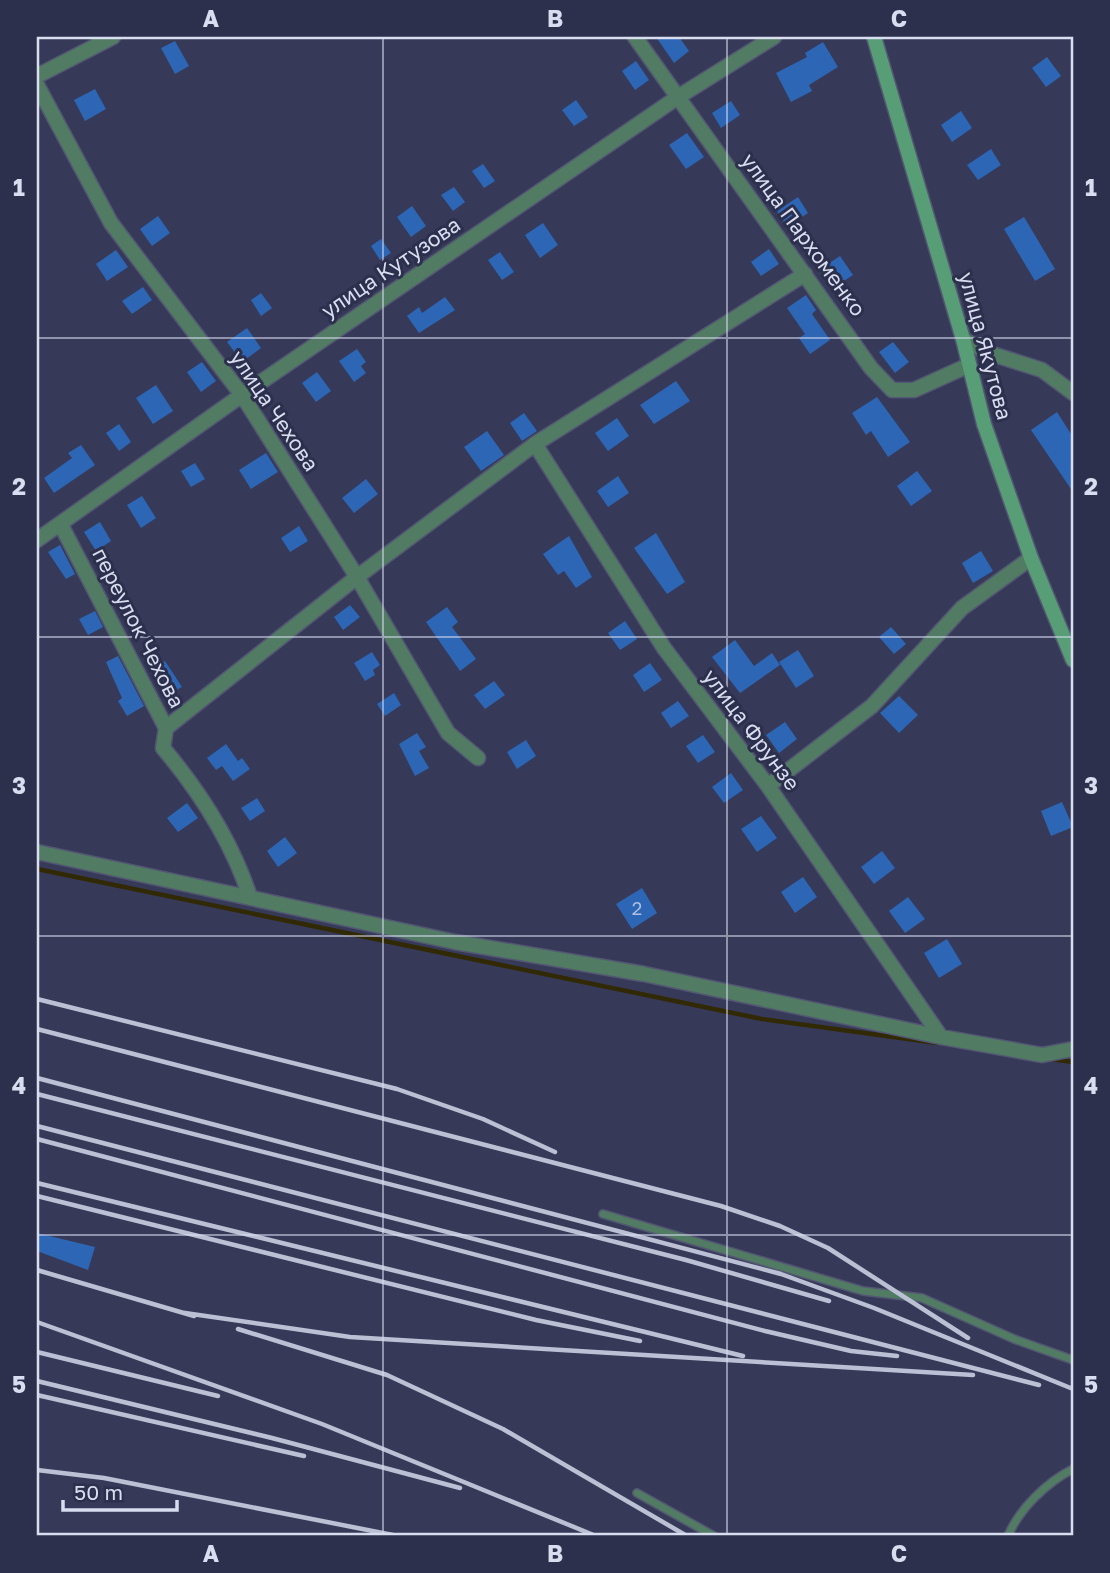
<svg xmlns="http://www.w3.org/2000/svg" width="1110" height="1573" font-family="'Golos Text',sans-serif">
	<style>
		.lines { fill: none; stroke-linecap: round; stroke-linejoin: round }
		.stream { stroke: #312903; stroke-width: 4.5 }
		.building { fill: #2d66b5 }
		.lane-casing { stroke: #535773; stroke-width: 10 }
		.street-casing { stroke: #535773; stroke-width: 17 }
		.secondary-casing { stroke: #535773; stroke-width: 17 }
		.lane { stroke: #517b62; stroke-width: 7 }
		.street { stroke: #517b62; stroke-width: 14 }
		.secondary { stroke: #579d75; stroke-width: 14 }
		.rail { stroke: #bcc0d5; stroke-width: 4.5 }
		.grid { fill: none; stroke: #d9ddf0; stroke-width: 2; stroke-opacity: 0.55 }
		.labels { text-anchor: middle; stroke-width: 6; stroke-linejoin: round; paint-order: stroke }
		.number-label { font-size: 18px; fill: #aebfe1 }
		.street-label { font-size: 21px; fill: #d9ddf0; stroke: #2c304d }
		.neatline { fill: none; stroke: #d9ddf0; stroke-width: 2.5 }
		.grid-label { font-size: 23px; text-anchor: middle; font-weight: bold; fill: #d9ddf0 }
	</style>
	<rect width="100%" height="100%" fill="#363a58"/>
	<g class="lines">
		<!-- stream -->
		<path class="stream" d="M 37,869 L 762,1019 L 937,1043
			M 1050,1059 L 1073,1062"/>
	</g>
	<!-- building -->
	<path class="building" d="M 656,37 L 679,37 L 689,51 L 674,63 Z
		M 175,41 L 189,66 L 175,74 L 161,48 Z
		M 823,42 L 838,67 L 809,85 L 812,91 L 791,102 L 776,73 L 807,57 L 805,53 Z
		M 1047,57 L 1061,76 L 1046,87 L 1032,68 Z
		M 636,61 L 649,80 L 635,90 L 622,71 Z
		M 95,89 L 106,109 L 85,121 L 74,100 Z
		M 576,100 L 588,117 L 574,126 L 562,110 Z
		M 731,101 L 740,115 L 721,128 L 712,113 Z
		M 961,111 L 972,128 L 952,142 L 941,125 Z
		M 687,133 L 704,157 L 686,169 L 669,145 Z
		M 991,149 L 1001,165 L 978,180 L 967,165 Z
		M 483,164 L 495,181 L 484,188 L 472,171 Z
		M 454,187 L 465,202 L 453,211 L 441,195 Z
		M 798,197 L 808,213 L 787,227 L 777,211 Z
		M 412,206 L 426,226 L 411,237 L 397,217 Z
		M 158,216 L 170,233 L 152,246 L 140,229 Z
		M 1024,217 L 1055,269 L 1035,281 L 1004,229 Z
		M 543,223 L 558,245 L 540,258 L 525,235 Z
		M 381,239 L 391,253 L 380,260 L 371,246 Z
		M 769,249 L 779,264 L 761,276 L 751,262 Z
		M 116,250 L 128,267 L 107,281 L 96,264 Z
		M 500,252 L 514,272 L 502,280 L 488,260 Z
		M 840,256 L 853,275 L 832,289 L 819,270 Z
		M 143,287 L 152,300 L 132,314 L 122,301 Z
		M 261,293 L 272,308 L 261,316 L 251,300 Z
		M 806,295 L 816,310 L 812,314 L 830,340 L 810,354 L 799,338 L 805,334 L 787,308 Z
		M 445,297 L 455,310 L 419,333 L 407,316 L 419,307 L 422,313 Z
		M 247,328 L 261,348 L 242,362 L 227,342 Z
		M 893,342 L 909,362 L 895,373 L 879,352 Z
		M 357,349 L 366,362 L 361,366 L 366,373 L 354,382 L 339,361 Z
		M 202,362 L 216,381 L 201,392 L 187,372 Z
		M 317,372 L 331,391 L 316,402 L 302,383 Z
		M 676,381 L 690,401 L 654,424 L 640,405 Z
		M 156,385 L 173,411 L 153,424 L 136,398 Z
		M 877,397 L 910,442 L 888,457 L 871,431 L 866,435 L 852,413 Z
		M 1057,412 L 1073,437 L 1073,492 L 1031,430 Z
		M 524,413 L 537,431 L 522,441 L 510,423 Z
		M 617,418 L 629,436 L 608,451 L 595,433 Z
		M 119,424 L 131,442 L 119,451 L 106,433 Z
		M 487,431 L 504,455 L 481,471 L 464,447 Z
		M 81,445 L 95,465 L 54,493 L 44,478 L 72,458 L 68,453 Z
		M 266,453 L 278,472 L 251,489 L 239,470 Z
		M 195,463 L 205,479 L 191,487 L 181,471 Z
		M 917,471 L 932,491 L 911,506 L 897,486 Z
		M 618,476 L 629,493 L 608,507 L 597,491 Z
		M 366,479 L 378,494 L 354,513 L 342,498 Z
		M 142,496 L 156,518 L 141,528 L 127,505 Z
		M 100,522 L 111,541 L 96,551 L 84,532 Z
		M 299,526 L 308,541 L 290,552 L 281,538 Z
		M 656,533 L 685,582 L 667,594 L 634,548 Z
		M 569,536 L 592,577 L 576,588 L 564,571 L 558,575 L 543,554 Z
		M 60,545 L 75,574 L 66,579 L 48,552 Z
		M 981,551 L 993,571 L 973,583 L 962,563 Z
		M 350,605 L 360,617 L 343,630 L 334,617 Z
		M 447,607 L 458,622 L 452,627 L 476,659 L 460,671 L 426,622 Z
		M 95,611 L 103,627 L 88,635 L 79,619 Z
		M 625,621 L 637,639 L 620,650 L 608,633 Z
		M 891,627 L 906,644 L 894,654 L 879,637 Z
		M 735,640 L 754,666 L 772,653 L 780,665 L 740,693 L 712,657 Z
		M 798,650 L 814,676 L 796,688 L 779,662 Z
		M 372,652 L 380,665 L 373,670 L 375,675 L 365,681 L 354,663 Z
		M 118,656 L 144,706 L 127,716 L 118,701 L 122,698 L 106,662 Z
		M 165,661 L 182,687 L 171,693 L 155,667 Z
		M 650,663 L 662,680 L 644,692 L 633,675 Z
		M 494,681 L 505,695 L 485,709 L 474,695 Z
		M 394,693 L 401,705 L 385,716 L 377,704 Z
		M 899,696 L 918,715 L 899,733 L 880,713 Z
		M 678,701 L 689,716 L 671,728 L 661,713 Z
		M 785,722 L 797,739 L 779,753 L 766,735 Z
		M 417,733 L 426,747 L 419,751 L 429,768 L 415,776 L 399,744 Z
		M 703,735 L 715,752 L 698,763 L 686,746 Z
		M 526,740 L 536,756 L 517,769 L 507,752 Z
		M 226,744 L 238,761 L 242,758 L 250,769 L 233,781 L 222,766 L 216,770 L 207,758 Z
		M 731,773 L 743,790 L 724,803 L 712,787 Z
		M 257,798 L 265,811 L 250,821 L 241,808 Z
		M 1062,802 L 1073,827 L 1051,836 L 1041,811 Z
		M 187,803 L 198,818 L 178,832 L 167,818 Z
		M 761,816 L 777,838 L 757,852 L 741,829 Z
		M 285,837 L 297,853 L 278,867 L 267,851 Z
		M 882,851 L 895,868 L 874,884 L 861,867 Z
		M 803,877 L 817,897 L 795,913 L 781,892 Z
		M 642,888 L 657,913 L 632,929 L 616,904 Z
		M 908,897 L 925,919 L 905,933 L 889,911 Z
		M 947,939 L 962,964 L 939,978 L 924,953 Z
		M 37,1233 L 95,1247 L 88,1270 L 37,1251 Z"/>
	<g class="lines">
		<!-- lane casing -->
		<g class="lane-casing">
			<path id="lane" d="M 603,1214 L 863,1291 L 922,1298 L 1014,1339 L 1073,1360
				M 637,1493 L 714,1536
				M 1008,1536 C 1019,1509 1047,1482 1073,1469"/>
		</g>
		<!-- street casing -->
		<g class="street-casing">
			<path id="street" d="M 635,37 L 871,368 L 892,390 L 914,390 L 967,366
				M 37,76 L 113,37
				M 37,85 L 111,223 L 242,395 L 357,577 L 448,733 L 478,758
				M 963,339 L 986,352 L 1042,370 L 1073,393
				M 535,444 L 664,648 L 768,786 L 941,1037
				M 61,525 L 166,728 L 163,748 C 201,793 232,842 250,897
				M 37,540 L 242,395 L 678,97 L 774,37
				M 166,728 L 357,577 L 535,444 L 805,274
				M 768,786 L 872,706 L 962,608 L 1031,558
				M 37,852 L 455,942 L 644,974 L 941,1037 L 1042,1055 L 1073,1049"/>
		</g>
		<!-- secondary casing -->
		<g class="secondary-casing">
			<path id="secondary" d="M 874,37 L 963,339 L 984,424 L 1031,558 L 1073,660"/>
		</g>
		<!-- lane -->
		<use href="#lane" class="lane"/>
		<!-- street -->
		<use href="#street" class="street"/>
		<!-- secondary -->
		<use href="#secondary" class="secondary"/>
		<!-- rail -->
		<path class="rail" d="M 37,999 L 397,1089 L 483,1119 L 555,1152
			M 37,1029 L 721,1206 L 780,1226 L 828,1248 L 968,1338
			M 37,1078 L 781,1274 L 874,1308 L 1073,1389
			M 37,1094 L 686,1260 L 829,1301
			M 37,1126 L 1039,1385
			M 37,1139 L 765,1331 L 851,1351 L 897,1356
			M 37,1183 L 743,1356
			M 37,1196 L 536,1320 L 640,1341
			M 37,1270 L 194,1316
			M 185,1313 L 350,1337 L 973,1375
			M 37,1322 L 322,1424 L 596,1536
			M 238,1329 L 387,1375 L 503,1429 L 687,1536
			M 37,1352 L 218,1396
			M 37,1381 L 272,1438 L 460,1488
			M 37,1395 L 304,1456
			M 37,1470 L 104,1478 L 398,1536"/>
	</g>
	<!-- grid -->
	<path class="grid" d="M 383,37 L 383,1536M 727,37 L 727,1536M 37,338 L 1073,338M 37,637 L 1073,637M 37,936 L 1073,936M 37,1235 L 1073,1235"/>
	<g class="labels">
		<!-- number labels -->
		<g class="number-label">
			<text x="637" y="915">2</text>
		</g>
		<!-- street labels -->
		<g class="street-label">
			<text transform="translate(803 235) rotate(54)" y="7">улица Пархоменко</text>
			<text transform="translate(391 268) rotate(-34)" y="7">улица Кутузова</text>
			<text transform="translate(985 346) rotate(75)" y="7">улица Якутова</text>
			<text transform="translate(274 411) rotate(56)" y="7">улица Чехова</text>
			<text transform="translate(138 628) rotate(63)" y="7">переулок Чехова</text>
			<text transform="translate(751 730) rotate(53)" y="7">улица Фрунзе</text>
		</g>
	</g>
	<!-- border -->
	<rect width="1110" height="1573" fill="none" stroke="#2c304d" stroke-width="77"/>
	<!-- scale -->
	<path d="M63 1500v10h114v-10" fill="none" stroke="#d9ddf0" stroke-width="3.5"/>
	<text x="74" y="1500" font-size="21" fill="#d9ddf0" stroke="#2c304d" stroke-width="5" paint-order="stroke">50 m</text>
	<rect x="38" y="38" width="1034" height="1496" class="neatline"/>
	<g class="grid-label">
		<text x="211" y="27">A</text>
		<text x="555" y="27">B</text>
		<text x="899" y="27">C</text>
		<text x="19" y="196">1</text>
		<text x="1091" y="196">1</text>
		<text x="19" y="495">2</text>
		<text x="1091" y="495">2</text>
		<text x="19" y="794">3</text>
		<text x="1091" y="794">3</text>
		<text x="19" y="1094">4</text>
		<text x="1091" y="1094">4</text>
		<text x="19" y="1393">5</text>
		<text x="1091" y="1393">5</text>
		<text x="211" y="1562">A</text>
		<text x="555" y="1562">B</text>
		<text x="899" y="1562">C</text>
	</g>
</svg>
